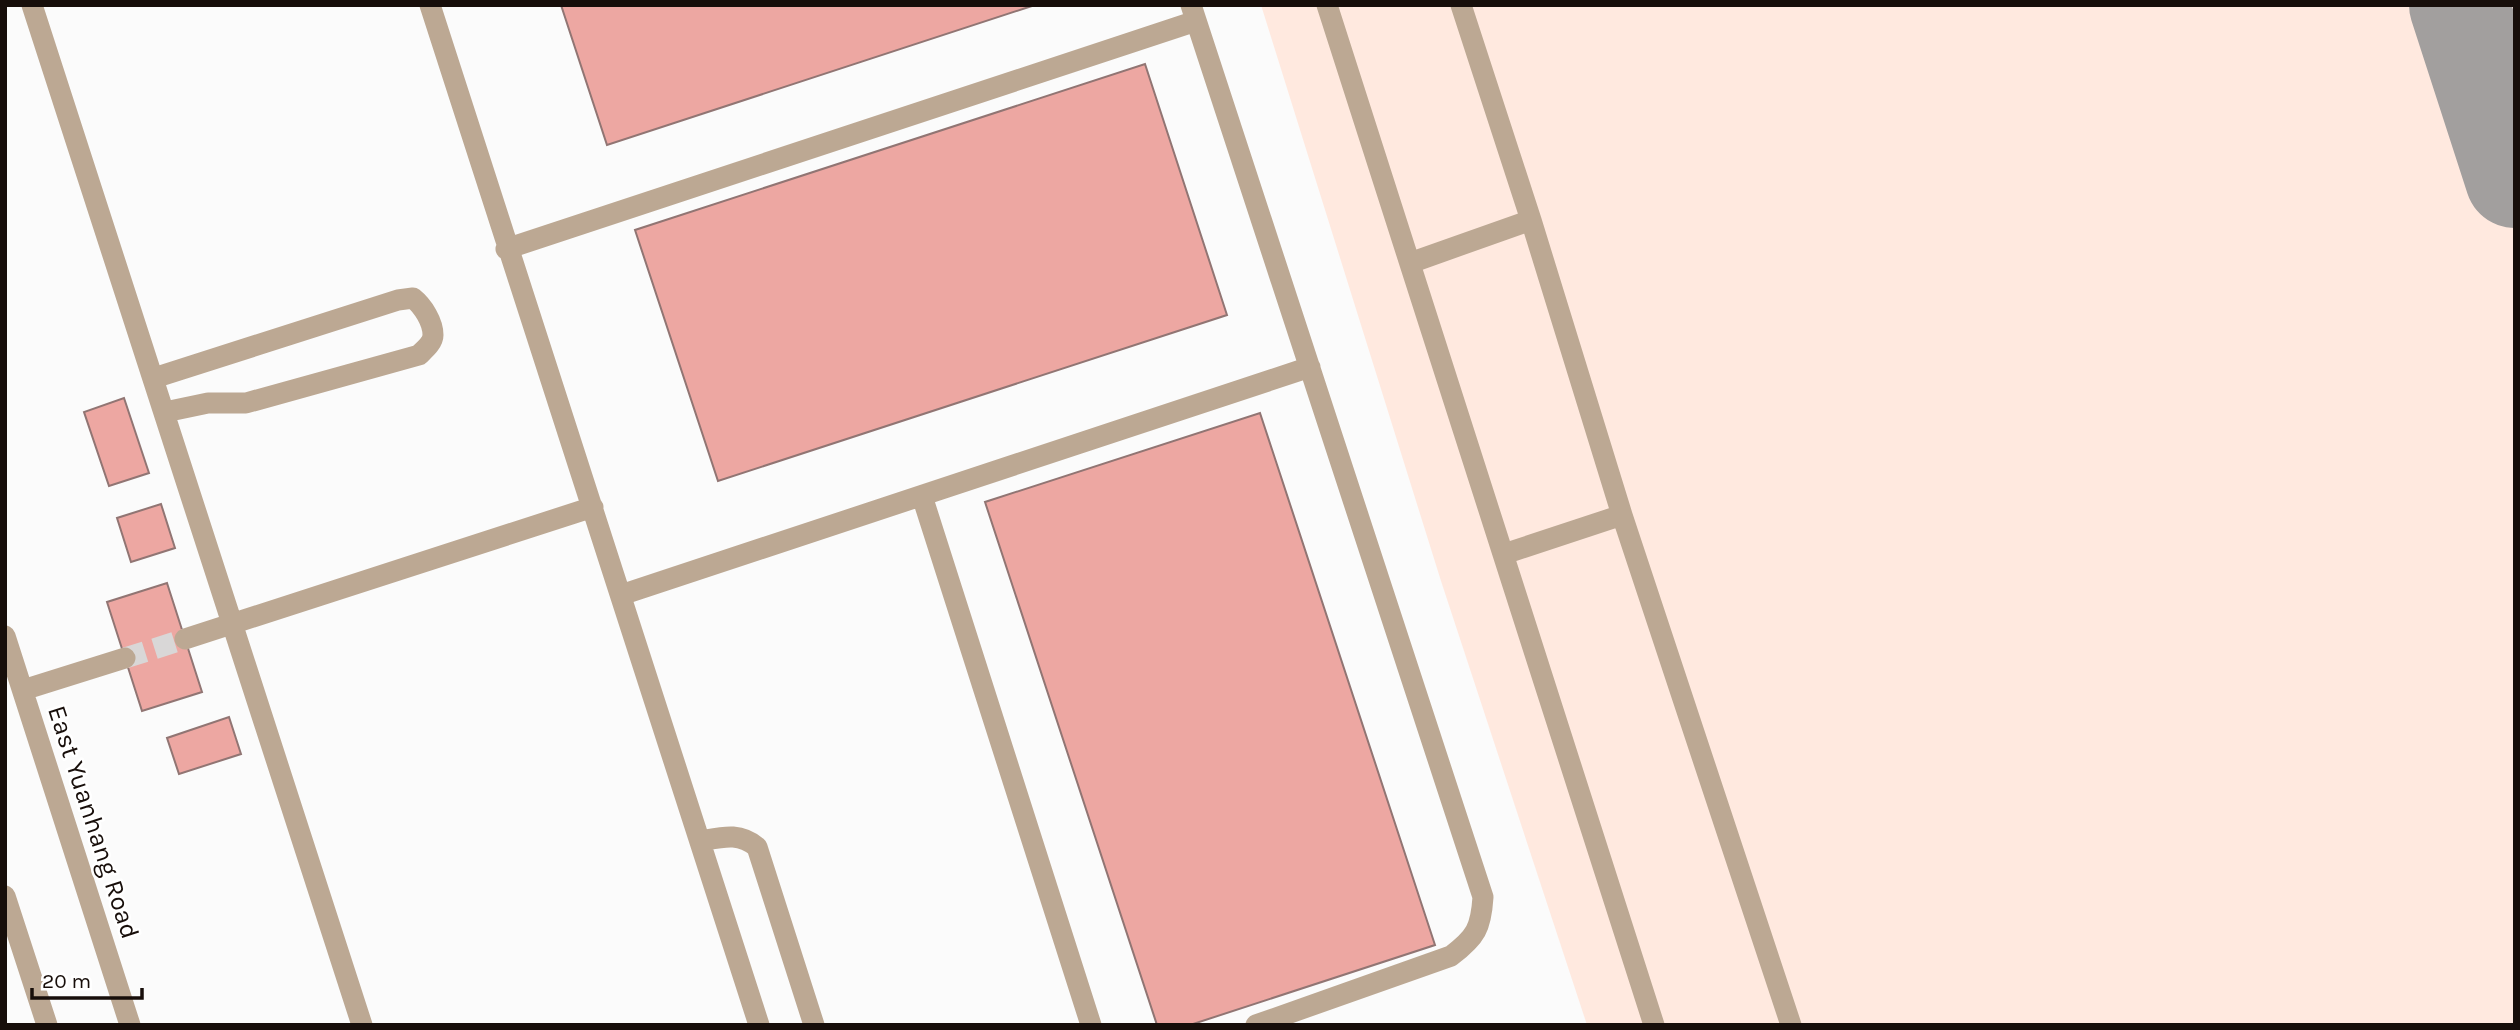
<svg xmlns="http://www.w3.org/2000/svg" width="2520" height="1030" font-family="Karla,sans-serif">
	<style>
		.built { fill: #ffe9df }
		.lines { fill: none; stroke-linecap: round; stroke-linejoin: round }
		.taxiway { stroke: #a29f9e; stroke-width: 100 }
		.building { fill: #eda7a2; stroke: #917573; stroke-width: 2 }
		.minor-tunnel { stroke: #d9d7d7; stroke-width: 21; stroke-dasharray: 21 10; stroke-linecap: butt }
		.minor { stroke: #bca893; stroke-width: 21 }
		.labels { text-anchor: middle; stroke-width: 5; stroke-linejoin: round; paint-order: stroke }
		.street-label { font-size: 26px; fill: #170e0a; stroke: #fff }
	</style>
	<rect width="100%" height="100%" fill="#fbfbfb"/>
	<!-- built -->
	<path class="built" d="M 1261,5 L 2515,5 L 2515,1025 L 1587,1025 L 1441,581 Z"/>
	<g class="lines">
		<!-- taxiway -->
		<path class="taxiway" d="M 2459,5 L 2515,178"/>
	</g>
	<!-- building -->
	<path class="building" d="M 561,5 L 1035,5 L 607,145 Z
		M 1145,64 L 1227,315 L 718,481 L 635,230 Z
		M 124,398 L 149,473 L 109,486 L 84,412 Z
		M 1260,413 L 1435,945 L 1190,1025 L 1157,1025 L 985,502 Z
		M 161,504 L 175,548 L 131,562 L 117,518 Z
		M 167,583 L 202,692 L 142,711 L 107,602 Z
		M 229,717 L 241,754 L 179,774 L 167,738 Z"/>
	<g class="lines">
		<!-- minor-tunnel -->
		<path class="minor-tunnel" d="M 125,658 L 185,639"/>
		<!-- minor -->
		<path class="minor" d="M 32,5 L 362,1025
			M 430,5 C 537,346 650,685 759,1025
			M 1191,5 L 1483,897 C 1481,928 1476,937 1451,956 L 1256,1025
			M 1327,5 L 1654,1025
			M 1461,5 L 1531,220 L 1622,515 L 1791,1025
			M 506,249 L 1196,21
			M 1410,263 L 1531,220
			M 154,378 L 398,300 L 413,298 C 423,306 433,322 433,335 C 433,343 424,350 419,355 L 246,403 L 208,403 L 165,412
			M 922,496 L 1091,1025
			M 1504,554 L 1622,515
			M 621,595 L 1310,367
			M 5,636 L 130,1025
			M 185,639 L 593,507
			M 23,690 L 125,658
			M 700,841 C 723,837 739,832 757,847 L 814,1025
			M 5,896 L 47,1025"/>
	</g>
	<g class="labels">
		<!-- street labels -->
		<g class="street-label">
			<text transform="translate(94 822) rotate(72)" y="9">East Yuanhang Road</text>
		</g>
	</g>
	<!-- border -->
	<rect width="2520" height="1030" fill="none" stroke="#170e0a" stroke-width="14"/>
	<!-- scale -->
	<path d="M32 988v10h110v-10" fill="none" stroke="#170e0a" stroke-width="3.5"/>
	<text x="42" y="988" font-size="21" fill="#170e0a" stroke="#ffffff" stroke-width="5" paint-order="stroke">20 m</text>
</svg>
